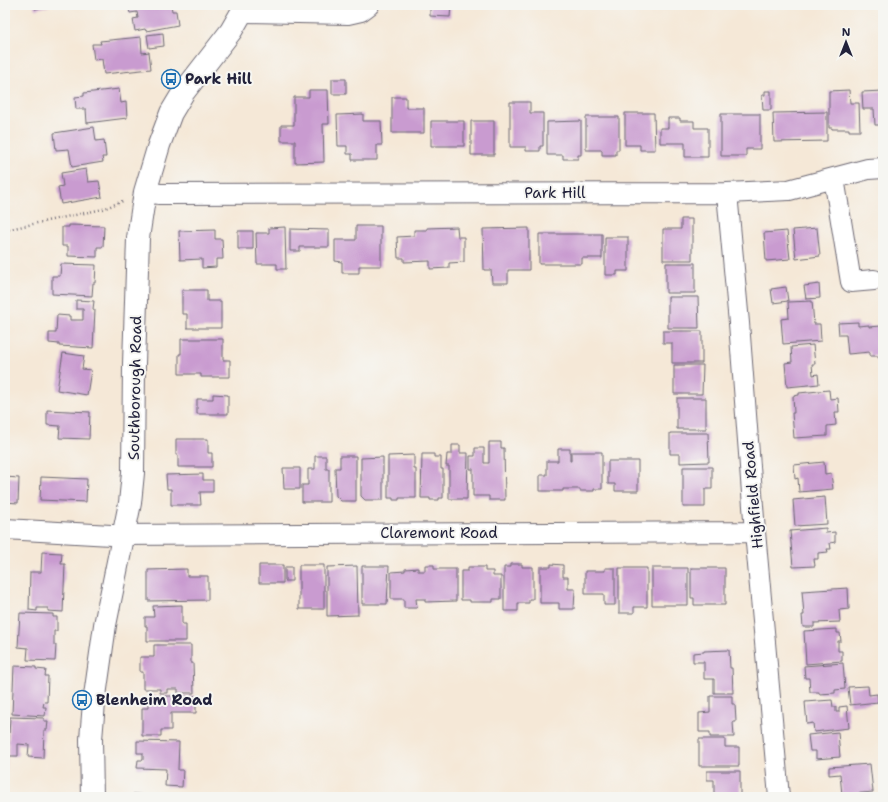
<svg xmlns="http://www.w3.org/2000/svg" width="888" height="802" font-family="'Shantell Sans',sans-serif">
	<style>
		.building { fill: #c99bd0 }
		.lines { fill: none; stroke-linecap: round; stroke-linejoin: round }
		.minor-casing { stroke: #6c6772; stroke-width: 22 }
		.tertiary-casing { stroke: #6c6772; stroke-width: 24 }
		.path { stroke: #6c6772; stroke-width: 2.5; stroke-dasharray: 1 3; stroke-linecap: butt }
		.minor { stroke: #fff; stroke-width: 20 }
		.tertiary { stroke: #fff; stroke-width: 22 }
		.labels { text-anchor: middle; stroke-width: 4; stroke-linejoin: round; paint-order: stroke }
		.poi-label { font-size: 15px; font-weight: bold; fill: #22223b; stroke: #f6f6f2; text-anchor: start }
		.street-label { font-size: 15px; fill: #22223b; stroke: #f6f6f2 }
	</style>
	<rect width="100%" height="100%" fill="#f6f6f2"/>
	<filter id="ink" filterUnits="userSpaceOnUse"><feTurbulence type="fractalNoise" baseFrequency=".025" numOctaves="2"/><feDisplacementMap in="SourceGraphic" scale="8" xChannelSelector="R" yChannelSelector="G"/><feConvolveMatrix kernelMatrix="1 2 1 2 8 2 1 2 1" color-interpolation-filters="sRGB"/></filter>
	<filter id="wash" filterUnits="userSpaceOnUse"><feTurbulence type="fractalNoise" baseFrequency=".012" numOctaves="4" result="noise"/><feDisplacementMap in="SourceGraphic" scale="16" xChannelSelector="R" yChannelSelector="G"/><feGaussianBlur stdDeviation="0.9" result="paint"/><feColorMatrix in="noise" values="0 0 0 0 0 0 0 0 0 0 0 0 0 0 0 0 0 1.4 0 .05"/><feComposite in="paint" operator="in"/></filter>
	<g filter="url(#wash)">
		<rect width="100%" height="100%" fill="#f5e8d7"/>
		<g id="blocks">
			<!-- building -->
			<path class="building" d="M 34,5 L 48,5 L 49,6 L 35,9 Z
				M 136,5 L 171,5 L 172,11 L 176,11 L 178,25 L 146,31 L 145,29 L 135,31 L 133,19 L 138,18 L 137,12 L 130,13 L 128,7 Z
				M 430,5 L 451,5 L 450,17 L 430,16 Z
				M 750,5 L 771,5 L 771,8 L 750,8 Z
				M 163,33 L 164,46 L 149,48 L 147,35 Z
				M 141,37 L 142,53 L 149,52 L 151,69 L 104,74 L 102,59 L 94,60 L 92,44 L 101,44 L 100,41 Z
				M 332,79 L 346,79 L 346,94 L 332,94 Z
				M 119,89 L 121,103 L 126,102 L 127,118 L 87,123 L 86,109 L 76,109 L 75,97 L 84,96 L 84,93 Z
				M 309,90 L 328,90 L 329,124 L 323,124 L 324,162 L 295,163 L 295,141 L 281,141 L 281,125 L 294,125 L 294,97 L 309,97 Z
				M 849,90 L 850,103 L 859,103 L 860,131 L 849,131 L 849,129 L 832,129 L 832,128 L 829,128 L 829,91 Z
				M 765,91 L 771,91 L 771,110 L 763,110 L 762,95 L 765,95 Z
				M 883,91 L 883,125 L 875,125 L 874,109 L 863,109 L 862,92 Z
				M 392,97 L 406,97 L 406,108 L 424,108 L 424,133 L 392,133 Z
				M 510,102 L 530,102 L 530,113 L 543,113 L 543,146 L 540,146 L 540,151 L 526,151 L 526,147 L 510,147 Z
				M 827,112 L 827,141 L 774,142 L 773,113 Z
				M 625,113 L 654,113 L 655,150 L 640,150 L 640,145 L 625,145 Z
				M 363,114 L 363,121 L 381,121 L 382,145 L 377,145 L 377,160 L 352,160 L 352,154 L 347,154 L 347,146 L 338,146 L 337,115 Z
				M 721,114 L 760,114 L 760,149 L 746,149 L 746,156 L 721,156 Z
				M 586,117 L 619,117 L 619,150 L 616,150 L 616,155 L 602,155 L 602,150 L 586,150 Z
				M 668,118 L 680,118 L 680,121 L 694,121 L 694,128 L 708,128 L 708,157 L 685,157 L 685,143 L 660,143 L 660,128 L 668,128 Z
				M 431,121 L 464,121 L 464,146 L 431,146 Z
				M 471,121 L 494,121 L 494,155 L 471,155 Z
				M 581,121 L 581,155 L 578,155 L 578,159 L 563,159 L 563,155 L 547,155 L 547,122 Z
				M 94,127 L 96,141 L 104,140 L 106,157 L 102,157 L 103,162 L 72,167 L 69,149 L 56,150 L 54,133 Z
				M 86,169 L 88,182 L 99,181 L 102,197 L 61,204 L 58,187 L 63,186 L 61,173 Z
				M 681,219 L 692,219 L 692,260 L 663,260 L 663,229 L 681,229 Z
				M 69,225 L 104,226 L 103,247 L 97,247 L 97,257 L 68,256 L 68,246 L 62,246 L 62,227 L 69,227 Z
				M 356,226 L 381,226 L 381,266 L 359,266 L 359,273 L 342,273 L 342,262 L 335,261 L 335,240 L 356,240 Z
				M 285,227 L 286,269 L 277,269 L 277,264 L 257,264 L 256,233 L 269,233 L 269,228 Z
				M 457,227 L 458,237 L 464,237 L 464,262 L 449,263 L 449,268 L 430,269 L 430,261 L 404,262 L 404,258 L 398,258 L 397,237 L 414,236 L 414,230 L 427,230 L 427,228 Z
				M 529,228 L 529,270 L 508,270 L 508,283 L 492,283 L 491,270 L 484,270 L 483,229 Z
				M 817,228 L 820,256 L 796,259 L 793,230 Z
				M 290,229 L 329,230 L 329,247 L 300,247 L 300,251 L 290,251 Z
				M 215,230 L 215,239 L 222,239 L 223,259 L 216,259 L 216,267 L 202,268 L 202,259 L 180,260 L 179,231 Z
				M 238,231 L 253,231 L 253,249 L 238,249 Z
				M 787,231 L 790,259 L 766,261 L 764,233 Z
				M 539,234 L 602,234 L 602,258 L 582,258 L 582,264 L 539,264 Z
				M 605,237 L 628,237 L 628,271 L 617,271 L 617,275 L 605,275 Z
				M 666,263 L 695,263 L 695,293 L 666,293 Z
				M 61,264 L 96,265 L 95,283 L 93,283 L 92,296 L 52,294 L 52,276 L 60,276 Z
				M 819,284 L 820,298 L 806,299 L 804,286 Z
				M 786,287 L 788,301 L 773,303 L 771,289 Z
				M 182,290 L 207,290 L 207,301 L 221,301 L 221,328 L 187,328 L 187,314 L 182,314 Z
				M 668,297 L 698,297 L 699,328 L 668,328 Z
				M 76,300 L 94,301 L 93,309 L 95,310 L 93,348 L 59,346 L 59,344 L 49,343 L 49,333 L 56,333 L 57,315 L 70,316 L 70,320 L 83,320 L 83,309 L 76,309 Z
				M 812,301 L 814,324 L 820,324 L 821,341 L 783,344 L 781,319 L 789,318 L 788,302 Z
				M 858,322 L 858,326 L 869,325 L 869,327 L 881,326 L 881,323 L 883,323 L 883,358 L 878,358 L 878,356 L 870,356 L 870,352 L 848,354 L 846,335 L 839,335 L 838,323 Z
				M 663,331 L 702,331 L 702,363 L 672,363 L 672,343 L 663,343 Z
				M 181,339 L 223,339 L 223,360 L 230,360 L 230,377 L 201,377 L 201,374 L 179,374 L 179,354 L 181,354 Z
				M 813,345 L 815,364 L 812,364 L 813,375 L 818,374 L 819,384 L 787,387 L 785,363 L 792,362 L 791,347 Z
				M 63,353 L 84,356 L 82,369 L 91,370 L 87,395 L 57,390 Z
				M 674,365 L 703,365 L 702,394 L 674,394 Z
				M 829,390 L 830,399 L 838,398 L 839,412 L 835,412 L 836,425 L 827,426 L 827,436 L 794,438 L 792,413 L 794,413 L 793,396 L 799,395 L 799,393 Z
				M 213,394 L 228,395 L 228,414 L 197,414 L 197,399 L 213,399 Z
				M 677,398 L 706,398 L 706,429 L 677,429 Z
				M 47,410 L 90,412 L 89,439 L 59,438 L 60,426 L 47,425 Z
				M 670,433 L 708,433 L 709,462 L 680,463 L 680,454 L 670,454 Z
				M 176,439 L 208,439 L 208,453 L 212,453 L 212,467 L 178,467 L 178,455 L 176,455 Z
				M 489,442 L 501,442 L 501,448 L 504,448 L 505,500 L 489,500 L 489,496 L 473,496 L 473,469 L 470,469 L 470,456 L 475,456 L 475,448 L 484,448 L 484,463 L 489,463 Z
				M 452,445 L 460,445 L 460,453 L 468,453 L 467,499 L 449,499 L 449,466 L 446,466 L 447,454 L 452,454 Z
				M 558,449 L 570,449 L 570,461 L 571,461 L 571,452 L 602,452 L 602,489 L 594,489 L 594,491 L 580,491 L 580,489 L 563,489 L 563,491 L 540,491 L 540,475 L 547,475 L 547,461 L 558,461 Z
				M 422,454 L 434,454 L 434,457 L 441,457 L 441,469 L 443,469 L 443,498 L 439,498 L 439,500 L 430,500 L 430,498 L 421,498 Z
				M 414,455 L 414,469 L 416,469 L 416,498 L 399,498 L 399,500 L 393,500 L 393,498 L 388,498 L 388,456 Z
				M 315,456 L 326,456 L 326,469 L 329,469 L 329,502 L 302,502 L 302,485 L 308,485 L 308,469 L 315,469 Z
				M 340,456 L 356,456 L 356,501 L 341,501 L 336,496 L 335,468 L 340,468 Z
				M 383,457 L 383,500 L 365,500 L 361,496 L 361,458 Z
				M 608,461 L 638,461 L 638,491 L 615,491 L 615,484 L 608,484 Z
				M 824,462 L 825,474 L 831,473 L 833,489 L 799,492 L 798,478 L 795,479 L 794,465 Z
				M 683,467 L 712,467 L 712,489 L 705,489 L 705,507 L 683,507 Z
				M 283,468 L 300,468 L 300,489 L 284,489 Z
				M 203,474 L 203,480 L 213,480 L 213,492 L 200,492 L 201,505 L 171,505 L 171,489 L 167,489 L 166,475 Z
				M 5,477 L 19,478 L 18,503 L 5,502 Z
				M 41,477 L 87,479 L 86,502 L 40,500 Z
				M 825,497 L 827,524 L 795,526 L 793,500 Z
				M 826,528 L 826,533 L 835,532 L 835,542 L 830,543 L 831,549 L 827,549 L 828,552 L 818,553 L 818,559 L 814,559 L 815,566 L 793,567 L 790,531 Z
				M 42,552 L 62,553 L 61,564 L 65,564 L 63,612 L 48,611 L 48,608 L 37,608 L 37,611 L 29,610 L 30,572 L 41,572 Z
				M 510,564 L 522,564 L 522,567 L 533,567 L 533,599 L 529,599 L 529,603 L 518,603 L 518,611 L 504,611 L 504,567 L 510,567 Z
				M 551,564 L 563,565 L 563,577 L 568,577 L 568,589 L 575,589 L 574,609 L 559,609 L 559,603 L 540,603 L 540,567 L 551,567 Z
				M 259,565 L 283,565 L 283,583 L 259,583 Z
				M 299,565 L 324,565 L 324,609 L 299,609 Z
				M 425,565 L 434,565 L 434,569 L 456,569 L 456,601 L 425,602 L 425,599 L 416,599 L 417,608 L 404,608 L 404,599 L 391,599 L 391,572 L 405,571 L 405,569 L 418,568 L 418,571 L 425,571 Z
				M 357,566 L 358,615 L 327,616 L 327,567 Z
				M 362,566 L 389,566 L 387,604 L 362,604 Z
				M 285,567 L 292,567 L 292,581 L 285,581 Z
				M 468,567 L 485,567 L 485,571 L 493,571 L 493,576 L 501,576 L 501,599 L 493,599 L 493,602 L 470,602 L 470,600 L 461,600 L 461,571 L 468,571 Z
				M 605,568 L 615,568 L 615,605 L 604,605 L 604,594 L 585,594 L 585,571 L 605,571 Z
				M 619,568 L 647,568 L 647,607 L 634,607 L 634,613 L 619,613 Z
				M 652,568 L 688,568 L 688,605 L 652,605 Z
				M 691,568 L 725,568 L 725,605 L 694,605 L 694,598 L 691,598 Z
				M 187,569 L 187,576 L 208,576 L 208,600 L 148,601 L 148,570 Z
				M 848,588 L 849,609 L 839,610 L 840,622 L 814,623 L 814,627 L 803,627 L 802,615 L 804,615 L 802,591 Z
				M 182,605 L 182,624 L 186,624 L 186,641 L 147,641 L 147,626 L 145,626 L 145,617 L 154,617 L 153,606 Z
				M 20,613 L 53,614 L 53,617 L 57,617 L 57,631 L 54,631 L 54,645 L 56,645 L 55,661 L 27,660 L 28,648 L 18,647 Z
				M 837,629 L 837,633 L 840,633 L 841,641 L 838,641 L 838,651 L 842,651 L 842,661 L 806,664 L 804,631 Z
				M 154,645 L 191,645 L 191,663 L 193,663 L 194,693 L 178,693 L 178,689 L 167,689 L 167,693 L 160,693 L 160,689 L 143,689 L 143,672 L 140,672 L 140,657 L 154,657 Z
				M 729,650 L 730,668 L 732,668 L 733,693 L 714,693 L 714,679 L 704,679 L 704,662 L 693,662 L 693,653 L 704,652 L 704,651 Z
				M 843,663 L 845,689 L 835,690 L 835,693 L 819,694 L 819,692 L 810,692 L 809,678 L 805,678 L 804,666 Z
				M 14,666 L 36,667 L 36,669 L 46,670 L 45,676 L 48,676 L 47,702 L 44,702 L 43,707 L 46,707 L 45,716 L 12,714 Z
				M 868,686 L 869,695 L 877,694 L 878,702 L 850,705 L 848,687 Z
				M 148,696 L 196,696 L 196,713 L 171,713 L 171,730 L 161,730 L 161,736 L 142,736 L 142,708 L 148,708 Z
				M 710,696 L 732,696 L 732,704 L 735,704 L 736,722 L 733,722 L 734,737 L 710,737 L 710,732 L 699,732 L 699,713 L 710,712 Z
				M 832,700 L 833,707 L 836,707 L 836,712 L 839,712 L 839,707 L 847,706 L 849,728 L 814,732 L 813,723 L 807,724 L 805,702 Z
				M 10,717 L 44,718 L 44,721 L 48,721 L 47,730 L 44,730 L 43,758 L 28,757 L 29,745 L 18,744 L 18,756 L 8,756 Z
				M 838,732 L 840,757 L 816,759 L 816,751 L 810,751 L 808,735 Z
				M 699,739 L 725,739 L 725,747 L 739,747 L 739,766 L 699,766 Z
				M 137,741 L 179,742 L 178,770 L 183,770 L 182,787 L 165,786 L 166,769 L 137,768 L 138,760 L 143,760 L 143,753 L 137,753 Z
				M 5,758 L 7,758 L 6,774 L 5,774 Z
				M 870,764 L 873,792 L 842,795 L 840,774 L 829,775 L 829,767 Z
				M 707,771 L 740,771 L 740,797 L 714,797 L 714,780 L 707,780 Z
				M 133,794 L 167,796 L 167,797 L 133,797 Z"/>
		</g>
	</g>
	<g filter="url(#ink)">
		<use href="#blocks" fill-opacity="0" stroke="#6c6772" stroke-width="1"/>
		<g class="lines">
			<!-- minor casing -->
			<g class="minor-casing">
				<path id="minor" d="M 243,12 L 348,14 L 361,11 L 369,5
					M 834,178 L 868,169 L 883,168
					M 145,192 L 160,194 L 727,193 L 789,190 L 834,178 L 851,282 L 874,280
					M 727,193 L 739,323 L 755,532 L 779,797
					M 5,529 L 111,535 L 755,532"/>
			</g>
			<!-- tertiary casing -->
			<g class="tertiary-casing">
				<path id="tertiary" d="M 92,797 L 91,739 L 94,703 L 105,625 L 130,503 L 133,473 L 134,364 L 138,238 L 145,192 L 159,145 L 171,113 L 183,93 L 231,31 L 246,5"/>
			</g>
			<!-- path -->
			<path class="path" d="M 5,230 L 103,209 L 123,201"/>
			<!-- minor -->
			<use href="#minor" class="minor"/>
			<!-- tertiary -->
			<use href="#tertiary" class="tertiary"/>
		</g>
	</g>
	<!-- icons -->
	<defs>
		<g id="bus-ring" transform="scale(1)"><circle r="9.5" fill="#f6f6f2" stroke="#1f6fb2" stroke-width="1.5"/><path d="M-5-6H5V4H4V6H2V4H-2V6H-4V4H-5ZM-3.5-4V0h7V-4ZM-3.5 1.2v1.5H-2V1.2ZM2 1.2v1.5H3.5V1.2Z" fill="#1f6fb2"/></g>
	</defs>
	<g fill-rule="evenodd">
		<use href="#bus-ring" x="171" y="79"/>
		<use href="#bus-ring" x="82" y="700"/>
	</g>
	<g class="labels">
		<!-- poi labels -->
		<g class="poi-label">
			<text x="185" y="84">Park Hill</text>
			<text x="96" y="705">Blenheim Road</text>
		</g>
		<!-- street labels -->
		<g class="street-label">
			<text x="555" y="198">Park Hill</text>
			<text transform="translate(135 388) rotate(-89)" y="5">Southborough Road</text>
			<text transform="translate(753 495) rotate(-95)" y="5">Highfield Road</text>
			<text x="439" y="538">Claremont Road</text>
		</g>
	</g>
	<!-- margin -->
	<rect width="888" height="802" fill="none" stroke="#f6f6f2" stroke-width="20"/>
	<!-- north arrow -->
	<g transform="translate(846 42)" stroke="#f6f6f2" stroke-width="3" paint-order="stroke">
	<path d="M0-3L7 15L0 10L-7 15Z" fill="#22223b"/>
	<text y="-6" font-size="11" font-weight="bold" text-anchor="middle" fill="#22223b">N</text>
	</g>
</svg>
